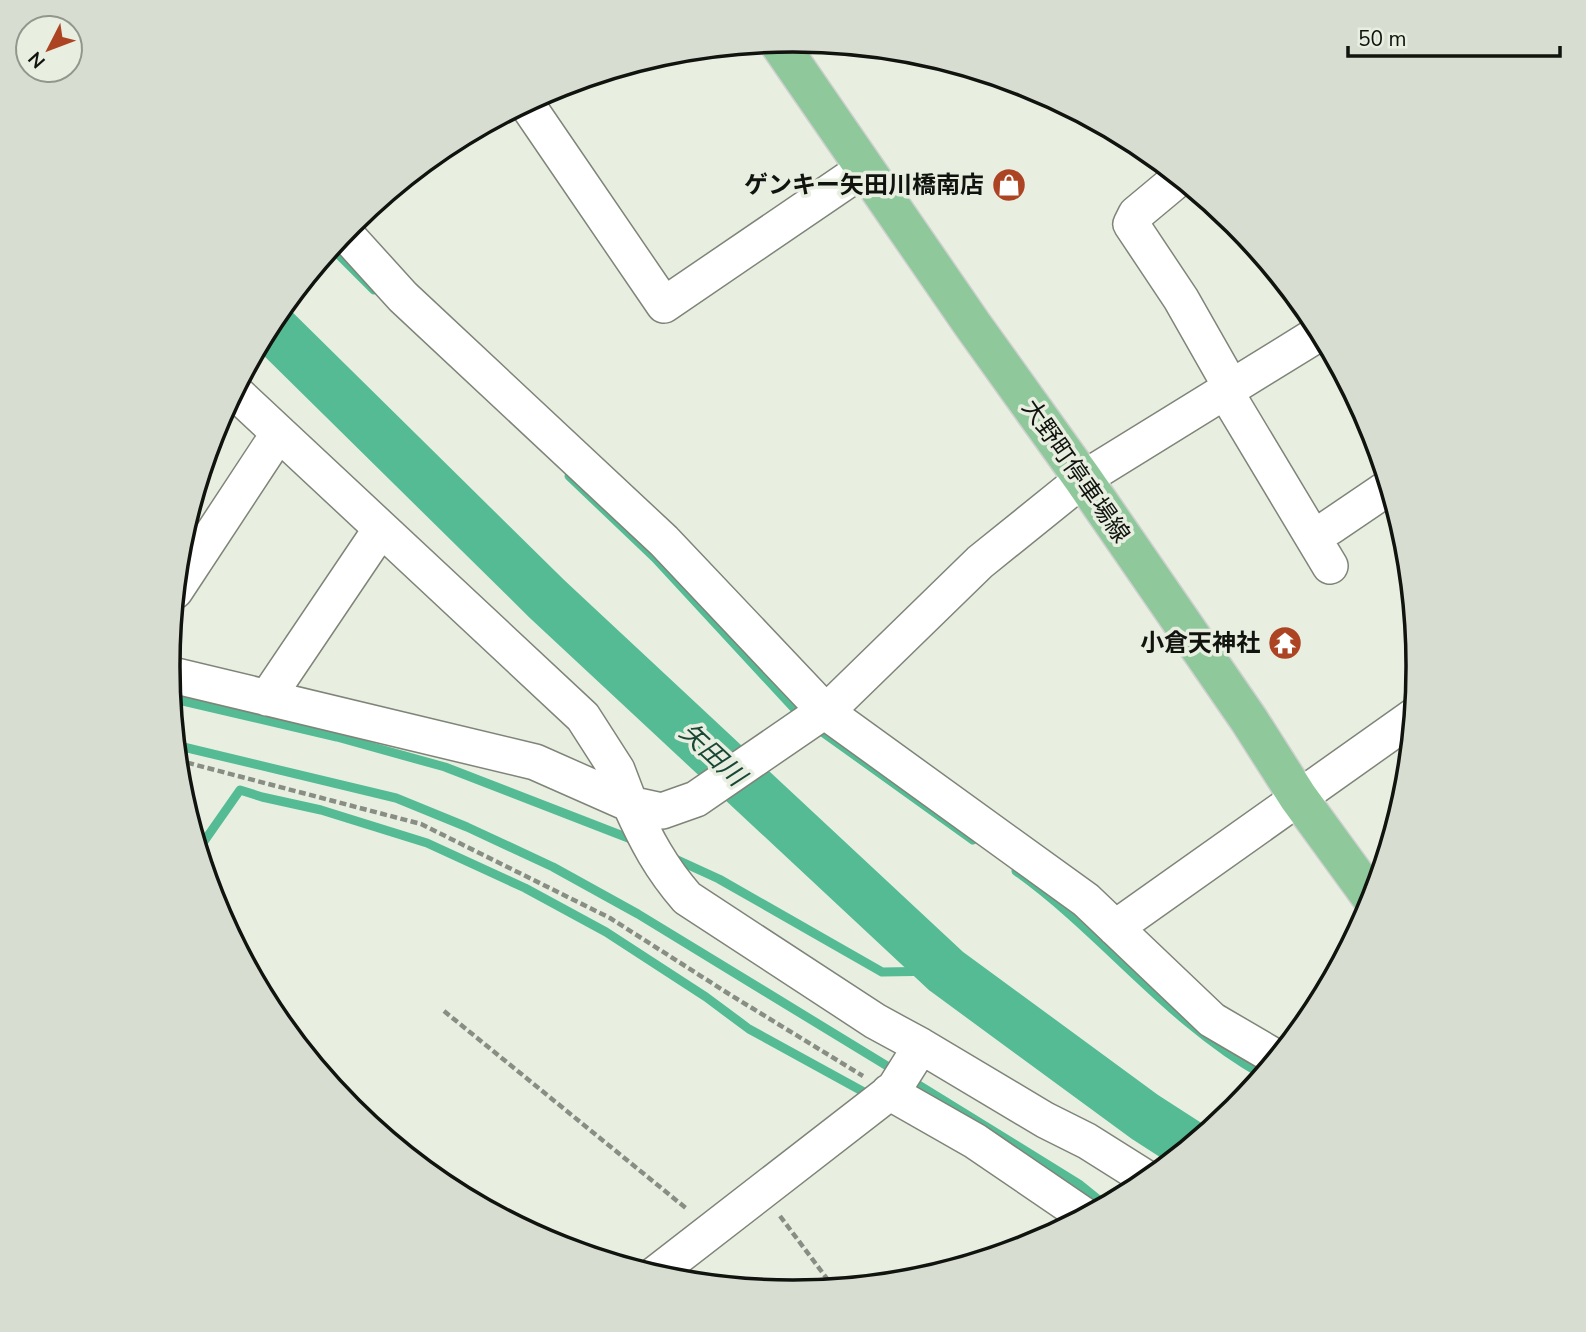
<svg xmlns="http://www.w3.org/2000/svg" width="1586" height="1332" font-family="'Nunito Sans','Noto Sans JP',sans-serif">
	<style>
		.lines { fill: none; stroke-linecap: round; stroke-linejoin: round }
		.stream { stroke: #54bb94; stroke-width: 9 }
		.river { stroke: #54bb94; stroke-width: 51 }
		.minor-casing { stroke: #7e8578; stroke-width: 38 }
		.major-casing { stroke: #cfd0cf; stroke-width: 41 }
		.path { stroke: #898e84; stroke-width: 4.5; stroke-dasharray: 7 3.5; stroke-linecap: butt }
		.minor { stroke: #fff; stroke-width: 35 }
		.major { stroke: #8fc89a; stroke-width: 38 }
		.labels { text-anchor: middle; stroke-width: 7; stroke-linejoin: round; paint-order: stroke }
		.poi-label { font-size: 24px; font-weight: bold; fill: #10130e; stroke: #e8efe1; text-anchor: end }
		.street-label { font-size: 24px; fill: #10130e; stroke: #e8efe1 }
		.water-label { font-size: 26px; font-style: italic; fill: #194635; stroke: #e8efe1 }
		.rim { fill: none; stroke: #10130e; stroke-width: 3.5 }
	</style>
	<rect width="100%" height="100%" fill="#e8efe1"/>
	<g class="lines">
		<!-- stream -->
		<path class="stream" d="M 331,247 L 374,290
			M 569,476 L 655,558 L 803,718
			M 170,698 L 337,737 L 445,767 L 636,841
			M 814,726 L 973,840
			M 175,745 L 396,798 L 467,827 L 553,867 L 638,914 L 897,1072
			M 198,850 L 240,790 L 262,797 L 321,810 L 427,843 L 525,888 L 606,932 L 706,997 L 749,1029 L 873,1097
			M 671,857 L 719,879 L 882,972 L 946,971
			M 1016,871 C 1103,933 1169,1023 1263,1075
			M 909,1079 L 1079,1184 L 1105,1205"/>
		<!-- river -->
		<path class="river" d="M 269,325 L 547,599 L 946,971 L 1145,1117 L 1190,1146"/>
		<!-- minor casing -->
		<g class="minor-casing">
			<path id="minor" d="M 526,103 L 664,305 L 865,168
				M 1178,176 L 1178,179 L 1136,214 L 1131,224 L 1181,299 L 1231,387
				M 344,232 L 403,297 L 664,541 L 826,712 L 1086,900 L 1212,1020 L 1277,1058
				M 234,391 L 583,717 L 617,770 L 630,804
				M 1225,391 L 1330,566
				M 1330,527 L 1389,487
				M 175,591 L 279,433
				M 168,674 L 535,762 L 630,804
				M 267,698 L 381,529
				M 1115,928 L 1414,716
				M 889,1092 L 975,1141 L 1085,1216
				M 1149,1180 L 1087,1141 L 1045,1120 L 921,1046 L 875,1021 L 687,898 C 661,868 646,840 630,804 L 662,811 L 696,799 L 817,716 L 826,712 L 980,562 L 1083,479 L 1321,332
				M 654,1275 L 894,1089 L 921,1046"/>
		</g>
		<!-- major casing -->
		<g class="major-casing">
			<path id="major" d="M 778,42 L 972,324 L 1083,479 L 1249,720 L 1298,797 L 1373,900"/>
		</g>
		<!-- path -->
		<path class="path" d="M 177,760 L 421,824 L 610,918 L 729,994 L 863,1076
			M 444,1011 L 687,1209
			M 780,1216 L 834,1288"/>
		<!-- minor -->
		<use href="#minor" class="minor"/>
		<!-- major -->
		<use href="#major" class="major"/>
	</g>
	<!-- icons -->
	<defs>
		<g id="shop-disc" transform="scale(1.75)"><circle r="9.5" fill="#ac4423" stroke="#e8efe1"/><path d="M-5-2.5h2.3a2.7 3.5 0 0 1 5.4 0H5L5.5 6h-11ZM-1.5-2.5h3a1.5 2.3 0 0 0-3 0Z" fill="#fff"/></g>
		<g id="temple-disc" transform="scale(1.75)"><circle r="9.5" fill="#ac4423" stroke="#e8efe1"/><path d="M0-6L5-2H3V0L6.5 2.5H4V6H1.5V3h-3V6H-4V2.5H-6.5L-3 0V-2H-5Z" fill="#fff"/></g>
	</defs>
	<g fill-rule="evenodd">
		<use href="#shop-disc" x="1009" y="185"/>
		<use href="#temple-disc" x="1285" y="643"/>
	</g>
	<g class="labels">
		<!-- poi labels -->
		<g class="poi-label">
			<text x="984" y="193">ゲンキー矢田川橋南店</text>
			<text x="1260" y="651">小倉天神社</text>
		</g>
		<!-- street labels -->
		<g class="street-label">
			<text transform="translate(1076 471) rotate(55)" y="8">大野町停車場線</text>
		</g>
		<!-- water labels -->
		<g class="water-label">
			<text transform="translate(713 754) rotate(43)" y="9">矢田川</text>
		</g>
	</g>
	<!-- crop -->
	<path d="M0 0H1586V1332H0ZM793 52H793A613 613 0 0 1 1406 665V667A613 613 0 0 1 793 1280H793A613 613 0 0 1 180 667V665A613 613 0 0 1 793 52Z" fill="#d7ddd0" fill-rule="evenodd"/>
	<path class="rim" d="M793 52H793A613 613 0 0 1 1406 665V667A613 613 0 0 1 793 1280H793A613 613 0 0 1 180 667V665A613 613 0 0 1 793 52Z"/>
	<!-- north arrow -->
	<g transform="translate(49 49) rotate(228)"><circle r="33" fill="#e8efe1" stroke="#92978d" stroke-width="2"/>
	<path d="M0-5L12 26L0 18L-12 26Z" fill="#ac4423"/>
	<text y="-10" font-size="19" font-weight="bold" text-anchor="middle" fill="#10130e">N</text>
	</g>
	<!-- scale -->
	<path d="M1348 46v10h212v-10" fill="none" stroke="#10130e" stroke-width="3.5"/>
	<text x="1358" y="46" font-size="21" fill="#10130e" stroke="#e8efe1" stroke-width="5" paint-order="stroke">50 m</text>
</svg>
